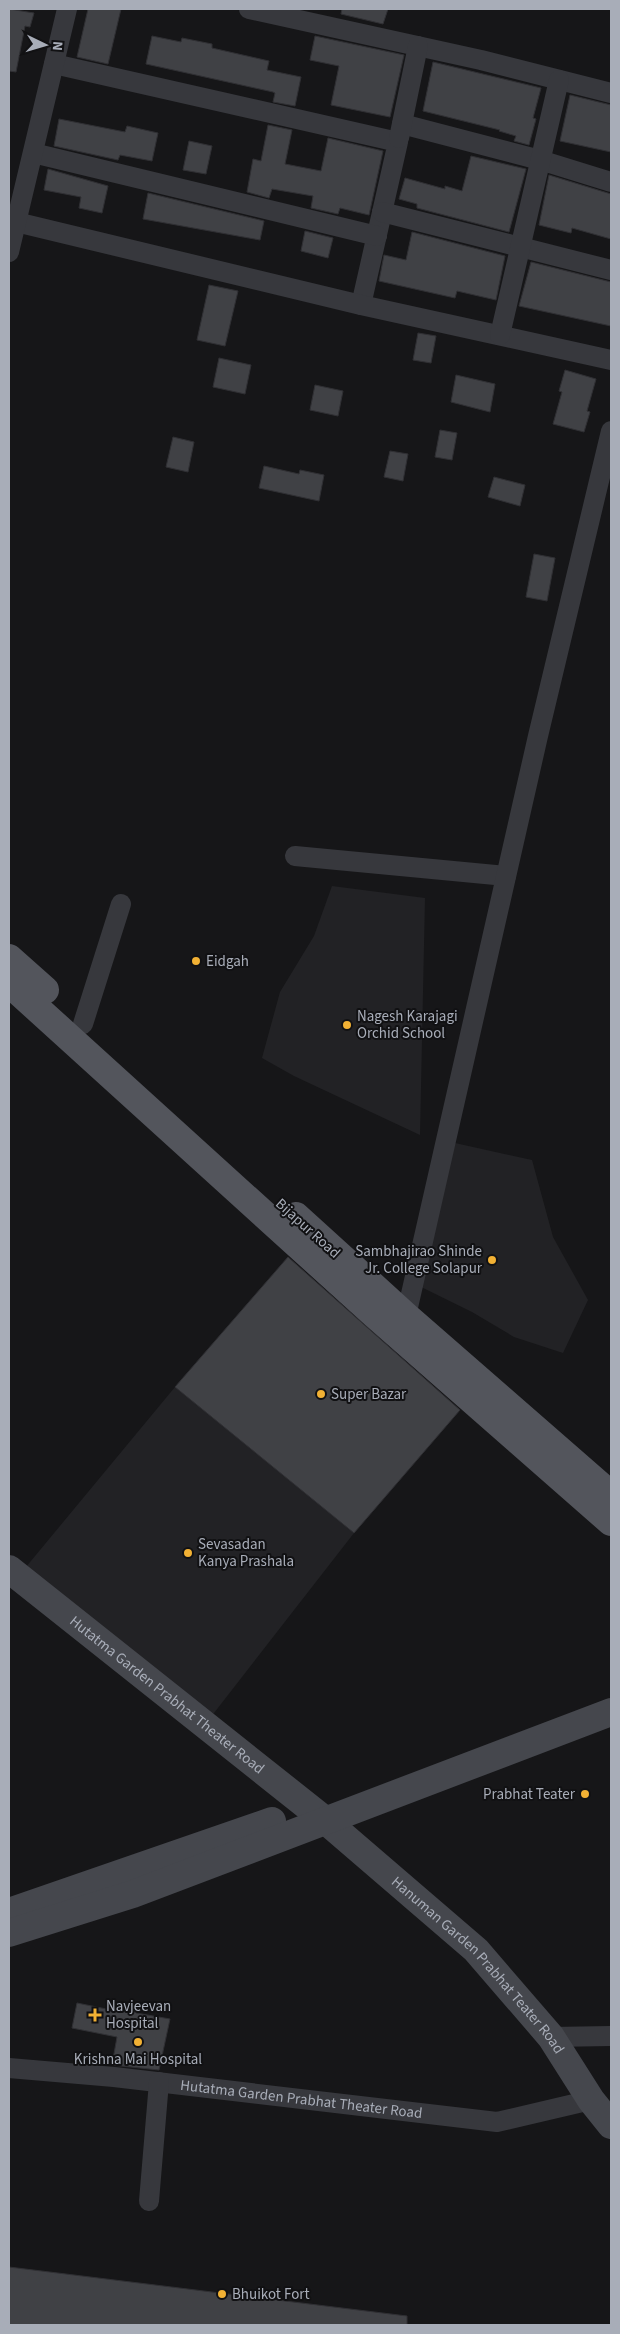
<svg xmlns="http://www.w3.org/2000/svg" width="620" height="2334" font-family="'Source Sans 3',sans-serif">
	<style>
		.built { fill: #222225 }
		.building { fill: #404145; stroke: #303034 }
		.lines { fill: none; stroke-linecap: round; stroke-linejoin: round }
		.street { stroke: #37383d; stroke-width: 20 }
		.secondary { stroke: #45474d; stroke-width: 28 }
		.primary { stroke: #53555c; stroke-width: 28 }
		.poi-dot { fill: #f2b134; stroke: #111113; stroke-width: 2 }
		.labels { text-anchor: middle; stroke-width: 4; stroke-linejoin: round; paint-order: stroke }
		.poi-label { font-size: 15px; fill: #a8adb8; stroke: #111113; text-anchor: start }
		.street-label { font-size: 15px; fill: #a8adb8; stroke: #111113 }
	</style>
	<rect width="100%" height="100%" fill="#161618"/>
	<!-- built -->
	<path class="built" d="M 332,886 L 425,898 L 420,1135 L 294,1076 L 262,1058 L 280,992 L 314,936 Z
		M 446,1141 L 532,1160 L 553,1237 L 588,1300 L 563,1353 L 514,1337 L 472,1312 L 413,1283 Z
		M 175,1387 L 354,1533 L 207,1722 L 21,1573 Z"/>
	<!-- building -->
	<path class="building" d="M 9,9 L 34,13 L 30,27 L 25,26 L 16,72 L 9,71 Z
		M 88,9 L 121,9 L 108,64 L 77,57 Z
		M 342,9 L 388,9 L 383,24 L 341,14 Z
		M 152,36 L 181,42 L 182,38 L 212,44 L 212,48 L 269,61 L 267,70 L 301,77 L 295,106 L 273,102 L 275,93 L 273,92 L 146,64 Z
		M 315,36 L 404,55 L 390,117 L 331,105 L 339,66 L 310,60 Z
		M 433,62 L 541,88 L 533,118 L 536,119 L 529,145 L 514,141 L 516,136 L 499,131 L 500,130 L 423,111 Z
		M 570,95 L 611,105 L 611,152 L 560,141 Z
		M 59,119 L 125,132 L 127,126 L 158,133 L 152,161 L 120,155 L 118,160 L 54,146 Z
		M 268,125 L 292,130 L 285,164 L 321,171 L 328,138 L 383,151 L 369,215 L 340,208 L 338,214 L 311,208 L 313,196 L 272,189 L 269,198 L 247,192 L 253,159 L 261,161 Z
		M 189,141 L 212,146 L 206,174 L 183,170 Z
		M 471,156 L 526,169 L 509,232 L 417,208 L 417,204 L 399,199 L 405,178 L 445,189 L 445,186 L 462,191 Z
		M 48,169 L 108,186 L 102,213 L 79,208 L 81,197 L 44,190 Z
		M 549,175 L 611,194 L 611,239 L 572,228 L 571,233 L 539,225 Z
		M 148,193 L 264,221 L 260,240 L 143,219 Z
		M 305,231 L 333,238 L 328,258 L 301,251 Z
		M 412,232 L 505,256 L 496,300 L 457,291 L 455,298 L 379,281 L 384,255 L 406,260 Z
		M 531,262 L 611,282 L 611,326 L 519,306 Z
		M 209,285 L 238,291 L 225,346 L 197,340 Z
		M 418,333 L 436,336 L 431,363 L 413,360 Z
		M 219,358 L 251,365 L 245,394 L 213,387 Z
		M 565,370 L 596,379 L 587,411 L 590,412 L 584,432 L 553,424 L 562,392 L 559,391 Z
		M 456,375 L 495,384 L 490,412 L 451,402 Z
		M 315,385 L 343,391 L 338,416 L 310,410 Z
		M 440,430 L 457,433 L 452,460 L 435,457 Z
		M 173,437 L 194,442 L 188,472 L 166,467 Z
		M 390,451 L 408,454 L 403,481 L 384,477 Z
		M 264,466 L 299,474 L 300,470 L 324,475 L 319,501 L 259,488 Z
		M 494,477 L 525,485 L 520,506 L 488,497 Z
		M 534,554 L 555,558 L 547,601 L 526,597 Z
		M 288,1257 L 460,1410 L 354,1533 L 175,1387 Z
		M 77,2003 L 121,2012 L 122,2007 L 136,2009 L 136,2013 L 170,2019 L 159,2070 L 112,2065 L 117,2037 L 72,2028 Z
		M 9,2267 L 407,2316 L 407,2325 L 9,2325 Z"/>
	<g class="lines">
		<!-- street -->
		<g class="street">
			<path d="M 249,9 L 481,60 L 611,93"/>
			<path d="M 54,64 L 398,142 L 361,305"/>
			<path d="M 402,124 L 540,160 L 611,182"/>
			<path d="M 399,138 L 418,46"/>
			<path d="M 33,153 L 377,236"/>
			<path d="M 382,212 L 611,270"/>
			<path d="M 16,222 L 361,305 L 611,360"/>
			<path d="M 9,252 L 67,9"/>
			<path d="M 500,335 L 559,80"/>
			<path d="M 295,856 L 506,876"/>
			<path d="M 83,1024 L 121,904"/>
			<path d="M 398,1325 L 406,1316 L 538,736 L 611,431"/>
			<path d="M 551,2037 L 611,2036"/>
			<path id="s1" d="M 9,2068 L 114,2077 L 497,2122 L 591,2100"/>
			<path d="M 149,2201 L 159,2082"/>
		</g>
		<!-- secondary -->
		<g class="secondary">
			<path id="s2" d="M 9,1569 L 326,1821 L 476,1950 L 551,2037 L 591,2100 L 611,2125"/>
			<path d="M 9,1912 L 272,1821"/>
			<path d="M 9,1933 L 133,1894 L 611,1712"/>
		</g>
		<!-- primary -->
		<path class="primary" d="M 9,958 L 45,990
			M 9,983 L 375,1315 L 611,1522
			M 296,1216 L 406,1316 L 611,1495"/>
	</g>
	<!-- markers -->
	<g class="poi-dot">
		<circle cx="196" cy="961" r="5"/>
		<circle cx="347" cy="1025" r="5"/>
		<circle cx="492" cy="1260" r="5"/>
		<circle cx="321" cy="1394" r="5"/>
		<circle cx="188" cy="1553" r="5"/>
		<circle cx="585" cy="1794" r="5"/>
		<path d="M92.5 2007.5h5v5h5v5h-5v5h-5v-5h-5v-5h5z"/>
		<circle cx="138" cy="2042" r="5"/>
		<circle cx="222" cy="2294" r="5"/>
	</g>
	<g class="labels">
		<!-- poi labels -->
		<g class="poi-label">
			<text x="206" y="966">Eidgah</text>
			<text x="357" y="1021">Nagesh Karajagi<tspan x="357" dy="17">Orchid School</tspan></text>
			<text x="482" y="1256" text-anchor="end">Sambhajirao Shinde<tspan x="482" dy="17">Jr. College Solapur</tspan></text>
			<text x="331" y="1399">Super Bazar</text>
			<text x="198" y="1549">Sevasadan<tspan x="198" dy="17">Kanya Prashala</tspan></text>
			<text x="575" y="1799" text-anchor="end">Prabhat Teater</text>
			<text x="106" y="2011">Navjeevan<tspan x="106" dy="17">Hospital</tspan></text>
			<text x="138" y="2064" text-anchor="middle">Krishna Mai Hospital</text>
			<text x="232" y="2299">Bhuikot Fort</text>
		</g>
		<!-- street labels -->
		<g class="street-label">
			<text transform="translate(308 1228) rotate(42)" y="5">Bijapur Road</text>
			<text dy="5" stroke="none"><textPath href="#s2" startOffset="202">Hutatma Garden Prabhat Theater Road</textPath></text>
			<text dy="5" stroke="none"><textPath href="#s2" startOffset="615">Hanuman Garden Prabhat Teater Road</textPath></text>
			<text dy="5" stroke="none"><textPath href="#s1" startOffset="294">Hutatma Garden Prabhat Theater Road</textPath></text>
		</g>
	</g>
	<!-- border -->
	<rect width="620" height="2334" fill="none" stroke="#a8adb8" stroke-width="20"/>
	<!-- north arrow -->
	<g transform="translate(45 45) rotate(95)" stroke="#111113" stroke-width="4" paint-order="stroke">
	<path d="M0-4L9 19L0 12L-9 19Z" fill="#a8adb8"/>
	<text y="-8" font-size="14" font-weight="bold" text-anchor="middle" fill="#a8adb8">N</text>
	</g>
</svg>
